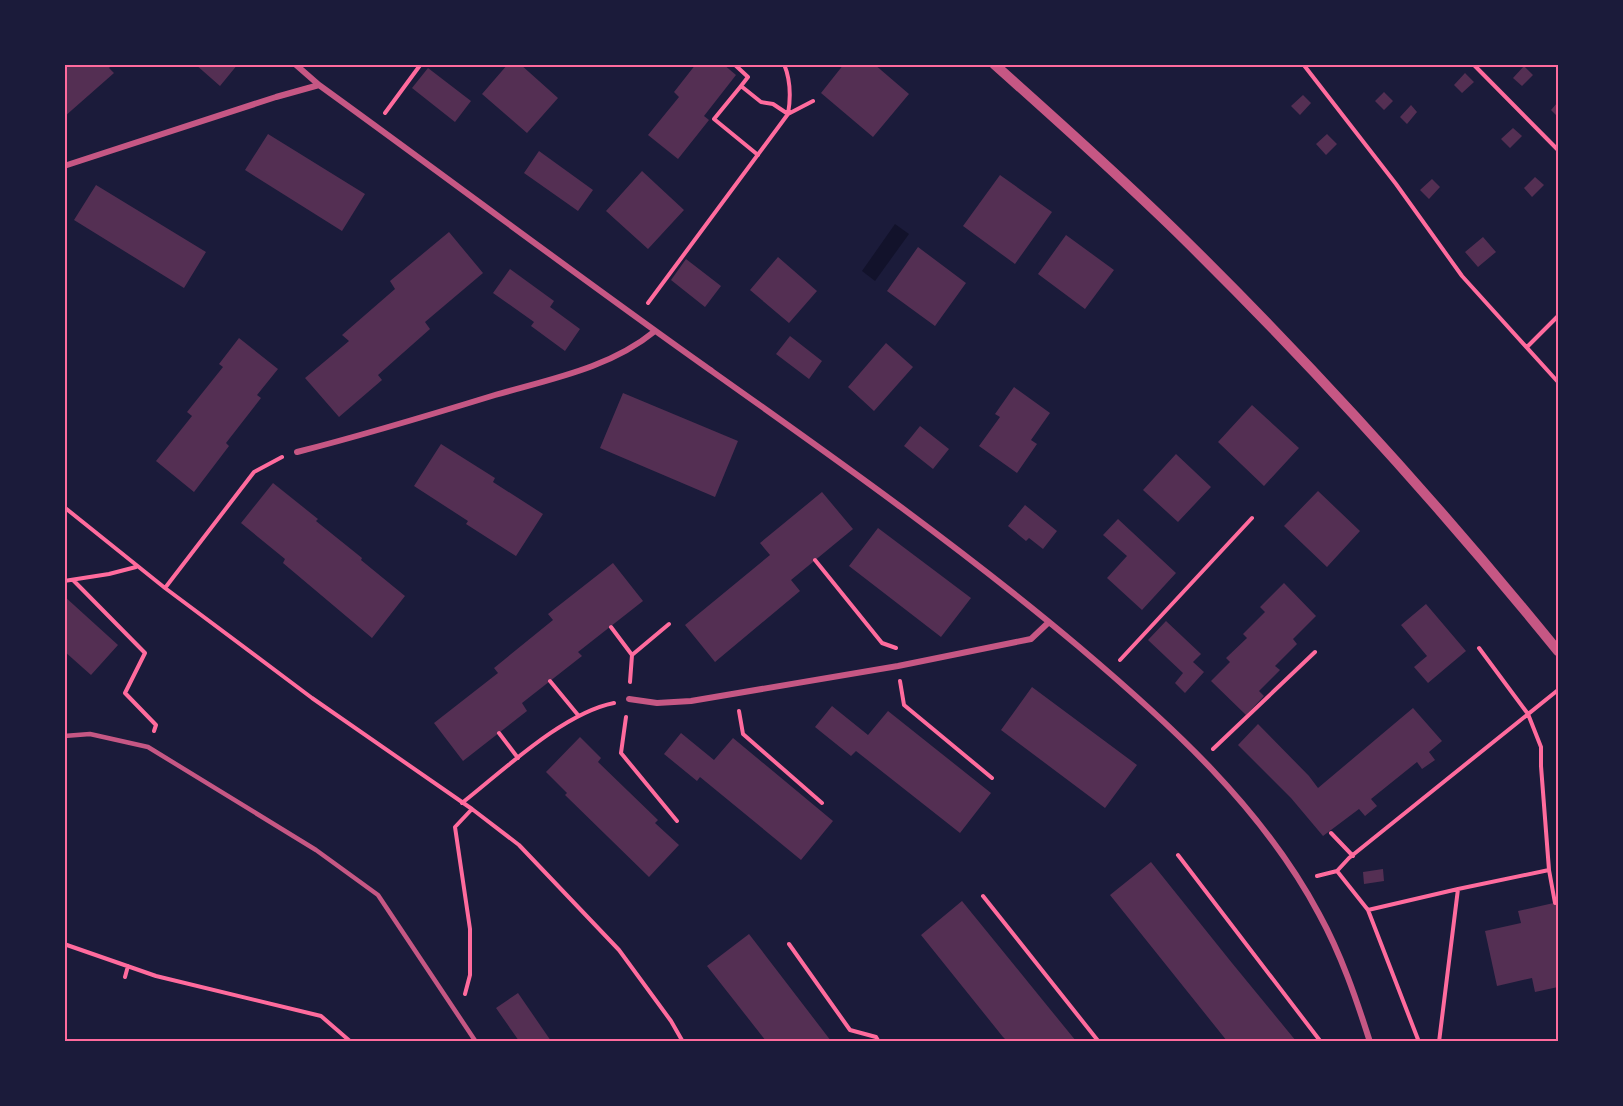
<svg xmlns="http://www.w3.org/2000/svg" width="1623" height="1106" font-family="'Space Grotesk',sans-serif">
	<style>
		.water { fill: #12122b }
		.building { fill: #542f53 }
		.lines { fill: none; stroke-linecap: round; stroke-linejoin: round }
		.path { stroke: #ff6b9d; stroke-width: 4 }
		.service { stroke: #c65784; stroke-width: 4.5 }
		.minor { stroke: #c65784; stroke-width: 6 }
		.tertiary { stroke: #c65784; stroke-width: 10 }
		.neatline { fill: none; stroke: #ff6b9d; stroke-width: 2 }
	</style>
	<rect width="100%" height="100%" fill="#1b1b3a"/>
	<!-- water -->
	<path class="water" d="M 895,224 L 909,234 L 875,281 L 862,271 Z"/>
	<!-- building -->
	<path class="building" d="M 64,64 L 113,64 L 109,68 L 114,73 L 64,117 Z
		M 195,64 L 238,64 L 220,86 Z
		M 508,64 L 520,64 L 558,98 L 527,133 L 482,94 Z
		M 696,64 L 723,64 L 736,75 L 704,116 L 709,120 L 678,159 L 648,135 L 679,97 L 674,92 Z
		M 844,64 L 874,64 L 909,94 L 873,137 L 821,93 Z
		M 1524,66 L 1533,75 L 1522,86 L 1513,78 Z
		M 428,68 L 471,101 L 455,122 L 412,88 Z
		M 1465,73 L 1474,82 L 1462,93 L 1454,85 Z
		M 1384,92 L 1393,101 L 1384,110 L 1375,101 Z
		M 1303,95 L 1311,103 L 1300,115 L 1291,106 Z
		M 1558,102 L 1558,117 L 1551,110 Z
		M 1411,105 L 1417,112 L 1407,124 L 1400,117 Z
		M 1513,128 L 1522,136 L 1510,148 L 1501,139 Z
		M 268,134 L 365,194 L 342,231 L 245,170 Z
		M 1327,134 L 1337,144 L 1326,155 L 1316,144 Z
		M 539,151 L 593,190 L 578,211 L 524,173 Z
		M 642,171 L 684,210 L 648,249 L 606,211 Z
		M 1000,175 L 1052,212 L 1015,264 L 963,226 Z
		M 1535,177 L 1544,185 L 1532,197 L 1524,188 Z
		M 1432,179 L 1440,187 L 1429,199 L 1420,190 Z
		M 96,185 L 206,252 L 184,288 L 74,220 Z
		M 449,232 L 483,273 L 425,322 L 430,329 L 378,375 L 382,380 L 339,417 L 305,378 L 349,341 L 342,335 L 395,289 L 390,281 Z
		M 1066,235 L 1114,270 L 1085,309 L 1038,274 Z
		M 1483,237 L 1496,252 L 1478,267 L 1465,252 Z
		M 918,247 L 966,283 L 935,326 L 887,291 Z
		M 778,257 L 817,291 L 789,323 L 750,290 Z
		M 686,259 L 721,286 L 705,307 L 671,280 Z
		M 510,269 L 554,301 L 550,307 L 580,329 L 565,351 L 531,326 L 534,322 L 493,293 Z
		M 790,336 L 822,361 L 809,379 L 776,354 Z
		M 239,338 L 278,369 L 257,395 L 261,398 L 226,443 L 229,446 L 194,492 L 156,461 L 192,416 L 187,412 L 223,367 L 219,364 Z
		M 886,343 L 913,367 L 874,411 L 848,387 Z
		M 1014,387 L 1050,413 L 1031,440 L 1037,444 L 1017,473 L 979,446 L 1000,417 L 995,414 Z
		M 623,393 L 738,441 L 715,497 L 600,448 Z
		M 1252,405 L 1299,448 L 1264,486 L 1218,442 Z
		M 920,426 L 949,449 L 933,469 L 904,446 Z
		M 441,444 L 495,478 L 493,482 L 543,514 L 516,556 L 466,524 L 468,521 L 414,486 Z
		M 1176,454 L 1211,487 L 1178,522 L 1143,490 Z
		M 273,483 L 318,519 L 316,521 L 362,558 L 361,560 L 405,596 L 372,638 L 283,563 L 285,559 L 241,523 Z
		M 1318,491 L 1360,531 L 1327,567 L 1284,526 Z
		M 822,492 L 853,529 L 791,580 L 800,591 L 715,662 L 685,625 L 770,555 L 760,543 Z
		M 1025,505 L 1057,531 L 1043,549 L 1029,538 L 1026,541 L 1008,526 Z
		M 1118,519 L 1176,573 L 1142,610 L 1107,578 L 1127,556 L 1103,535 Z
		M 878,528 L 971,598 L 941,637 L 849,566 Z
		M 613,563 L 643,601 L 578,652 L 582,656 L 522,703 L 527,711 L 463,761 L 434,723 L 498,673 L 494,668 L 553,620 L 548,614 Z
		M 1284,583 L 1316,616 L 1293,639 L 1297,644 L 1275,666 L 1280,670 L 1259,691 L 1264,696 L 1246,715 L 1211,681 L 1230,662 L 1226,658 L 1247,638 L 1243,634 L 1265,612 L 1260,607 Z
		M 64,596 L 118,645 L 91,675 L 64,651 Z
		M 1426,604 L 1466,651 L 1428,683 L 1414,667 L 1427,656 L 1401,625 Z
		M 1166,621 L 1201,654 L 1193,662 L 1204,672 L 1185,693 L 1175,683 L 1183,673 L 1148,640 Z
		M 1032,687 L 1137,765 L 1105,808 L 1001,730 Z
		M 832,706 L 868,735 L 888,711 L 991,793 L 960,833 L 856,751 L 851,756 L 815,727 Z
		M 1413,708 L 1442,741 L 1429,752 L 1435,760 L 1422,769 L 1417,762 L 1371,799 L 1377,806 L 1365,816 L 1359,809 L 1323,836 L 1291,798 L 1238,745 L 1258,724 L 1309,776 L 1318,788 Z
		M 681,733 L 714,760 L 733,738 L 833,821 L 801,860 L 700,777 L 697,781 L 664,754 Z
		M 580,737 L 601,758 L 598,762 L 658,820 L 655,823 L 679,845 L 649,877 L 565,795 L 567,793 L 546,772 Z
		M 1151,862 L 1232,963 L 1296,1041 L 1227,1041 L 1110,895 Z
		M 1383,869 L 1384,881 L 1364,884 L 1363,872 Z
		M 962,901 L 1045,1003 L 1076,1041 L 1007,1041 L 1003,1037 L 921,935 Z
		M 1558,902 L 1558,987 L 1535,992 L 1532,978 L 1497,986 L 1485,931 L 1521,923 L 1518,911 Z
		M 749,934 L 818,1024 L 831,1041 L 766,1041 L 707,966 Z
		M 518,993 L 551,1041 L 519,1041 L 496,1008 Z"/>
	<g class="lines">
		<!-- path -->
		<path class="path" d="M 500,64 L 500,65
			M 734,64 L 748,77 L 741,86
			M 1303,64 L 1396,184 L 1462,276 L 1558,382
			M 1473,64 L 1558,150
			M 385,113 L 421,64
			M 788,114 L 813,101
			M 758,155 L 714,119 L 741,86 L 761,102 L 773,104 L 788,114
			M 648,303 L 788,114 C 791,97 791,81 784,64
			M 1527,347 L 1558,316
			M 64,507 L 165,588 L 312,698 L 472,809 L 519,845 L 619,950 L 671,1021 L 683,1042
			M 815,560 L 882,643 L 896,648
			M 73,580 L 145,653 L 125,693 L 156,725 L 154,731
			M 64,581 L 109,574 L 136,567
			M 165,588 L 254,472 L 282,457
			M 611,627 L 632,655
			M 1479,648 L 1528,714 L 1541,747 L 1541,766 L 1549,870
			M 1120,660 L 1252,518
			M 550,681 L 578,715
			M 900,681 L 904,705 L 992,778
			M 630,682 L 632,655 L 669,624
			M 739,711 L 743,734 L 822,803
			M 626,717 L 621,753 L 677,821
			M 499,733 L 518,758
			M 1213,749 L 1315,652
			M 462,803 C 504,770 563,713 614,703
			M 1331,833 L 1353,856
			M 1178,855 L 1321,1042
			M 1337,871 L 1368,910 L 1419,1042
			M 1317,876 L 1337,871 L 1349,858 L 1558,690
			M 983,896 L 1099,1042
			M 1368,910 L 1458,889
			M 64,944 L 156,976 L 321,1016 L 351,1042
			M 789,944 L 850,1030 L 876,1037 L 879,1042
			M 125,977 L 128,966
			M 465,994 L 470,975 L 470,929 L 455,827 L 472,809
			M 1439,1042 L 1458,889 L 1549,870 L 1555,903"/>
		<!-- service -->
		<path class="service" d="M 64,736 L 90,734 L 148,747 L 316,850 L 378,895 L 476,1042"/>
		<!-- minor -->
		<path class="minor" d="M 295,64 L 319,85 C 449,179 576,275 706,367 C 833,457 959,546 1078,646 C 1169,723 1262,807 1319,914 C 1341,954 1356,998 1370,1042
			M 64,166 L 276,97 L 319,85
			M 297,452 C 364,435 430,415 495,395 C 551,379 610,368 655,331
			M 629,699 L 657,703 L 691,701 L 898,666 L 1031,639 L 1049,622"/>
		<!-- tertiary -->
		<path class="tertiary" d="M 994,64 C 1058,121 1123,179 1184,239 C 1316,369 1441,507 1558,651"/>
	</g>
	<!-- border -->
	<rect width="1623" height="1106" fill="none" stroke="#1b1b3a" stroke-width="132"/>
	<rect x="66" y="66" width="1491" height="974" class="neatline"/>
</svg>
